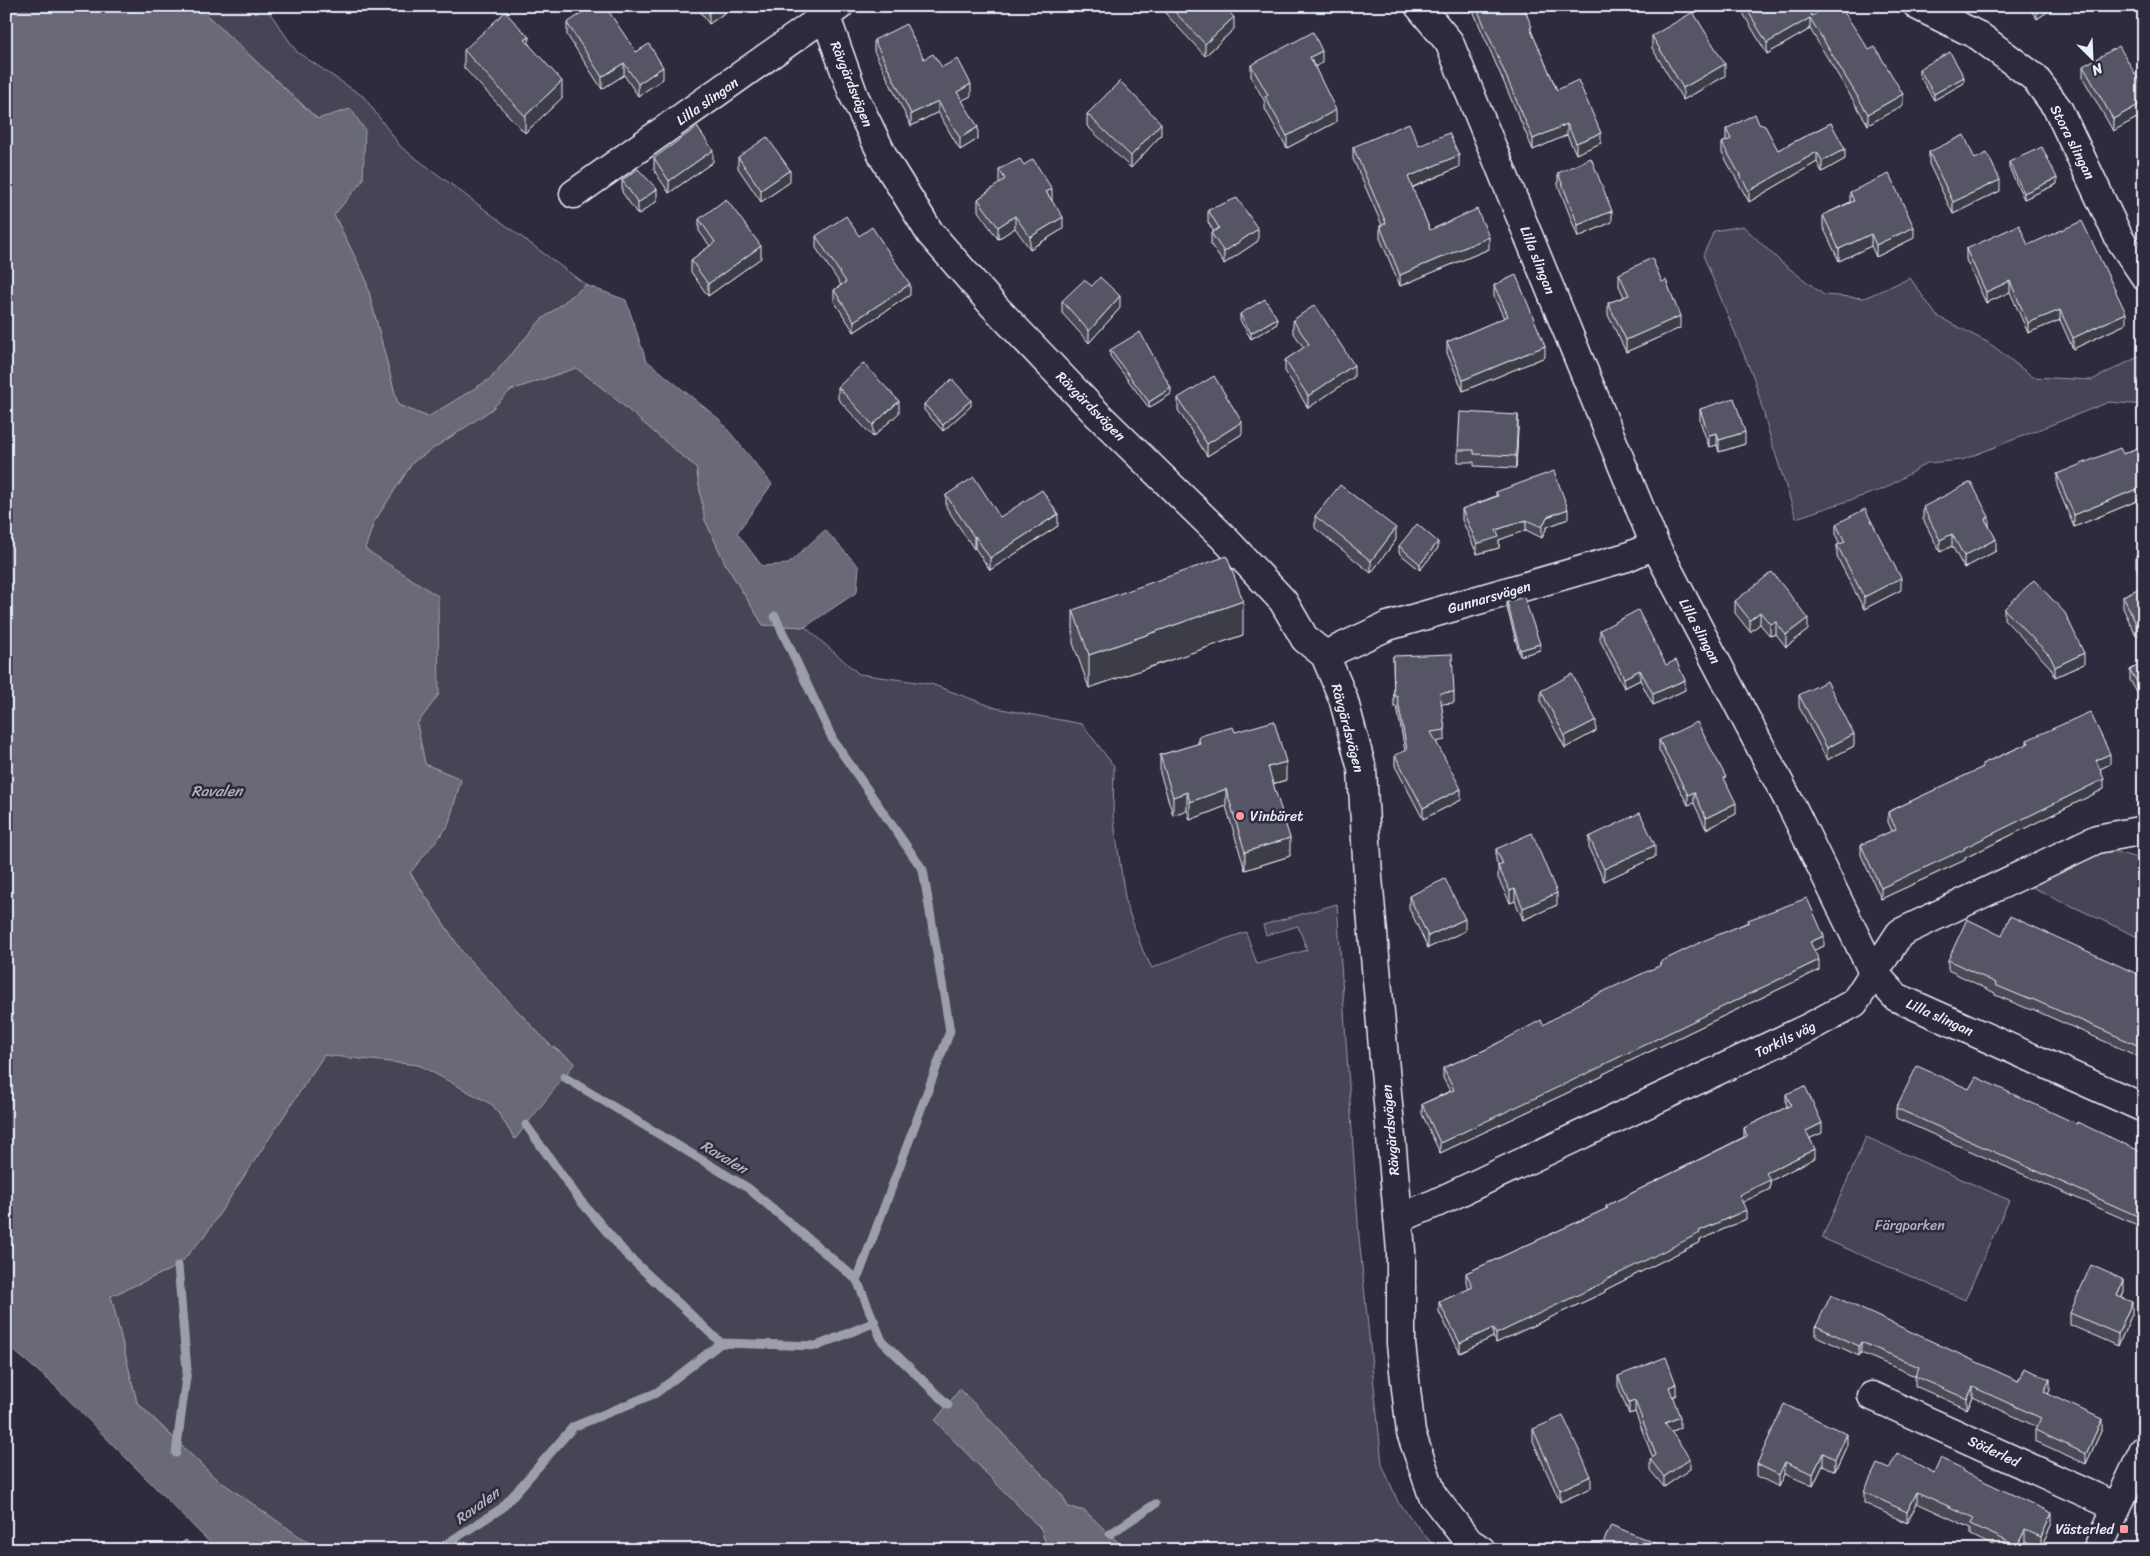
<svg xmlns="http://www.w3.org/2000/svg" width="2150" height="1556" font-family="Sriracha,sans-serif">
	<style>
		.green { fill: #464455; stroke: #979aa6 }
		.water { fill: #696978; stroke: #9c9fab }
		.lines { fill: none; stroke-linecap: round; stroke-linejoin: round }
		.stream { stroke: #9c9fab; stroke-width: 9 }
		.minor-casing { stroke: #e8f1f8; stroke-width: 31 }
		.minor { stroke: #2f2a3d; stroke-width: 28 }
		.wall { fill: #4b4957; stroke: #e8f1f8 }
		.shaded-wall { fill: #3d3c47; stroke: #e8f1f8 }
		.building { fill: #575565; stroke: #e8f1f8 }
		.poi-dot { fill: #ff9aa2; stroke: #2f2a3d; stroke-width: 2 }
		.labels { text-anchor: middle; stroke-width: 5; stroke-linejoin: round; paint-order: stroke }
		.street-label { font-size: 14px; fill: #e8f1f8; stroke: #2f2a3d }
		.poi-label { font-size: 14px; fill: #e8f1f8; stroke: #2f2a3d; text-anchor: start }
		.park-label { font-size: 14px; fill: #afb4bf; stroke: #2f2a3d }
		.water-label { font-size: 15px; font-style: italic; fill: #afb4be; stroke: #2f2a3d }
	</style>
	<rect width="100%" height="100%" fill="#2f2a3d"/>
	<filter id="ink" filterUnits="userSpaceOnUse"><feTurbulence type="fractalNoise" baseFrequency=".02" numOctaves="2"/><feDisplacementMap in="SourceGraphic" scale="10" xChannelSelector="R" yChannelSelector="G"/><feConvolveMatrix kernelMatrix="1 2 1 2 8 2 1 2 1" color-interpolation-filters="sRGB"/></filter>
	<g filter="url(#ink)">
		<!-- green -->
		<path class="green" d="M 197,6 L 265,6 L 297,52 L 364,97 L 401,147 L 586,285 L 540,321 L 490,379 L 428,417 L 398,405 L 365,277 L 334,215 L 363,180 L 351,109 L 318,119 Z
			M 1743,226 L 1781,262 L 1824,295 L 1864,298 L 1910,278 L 1937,316 L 1989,343 L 2033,377 L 2092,380 L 2144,354 L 2144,405 L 2109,402 L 1962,460 L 1927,463 L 1884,489 L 1796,518 L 1772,443 L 1754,379 L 1703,255 L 1714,231 Z
			M 576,368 C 618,398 655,435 696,467 L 705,520 L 726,565 L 763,625 L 805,627 L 859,674 L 931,684 L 996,708 L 1082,724 L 1114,766 L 1113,815 L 1126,904 L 1143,951 L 1152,968 L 1202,947 L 1246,932 L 1257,964 L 1307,950 L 1298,926 L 1266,935 L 1263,925 L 1337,904 L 1359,1237 L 1382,1464 L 1398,1502 L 1437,1550 L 1126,1550 L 1085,1511 L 1068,1507 L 1062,1495 L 960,1389 L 935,1421 L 1041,1529 L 1048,1550 L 319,1550 L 214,1477 L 137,1402 L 111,1296 L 178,1266 L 206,1234 L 324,1055 L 419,1065 L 493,1105 L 515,1139 L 574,1062 L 549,1044 L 463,953 L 410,872 L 448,826 L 461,779 L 425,764 L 417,724 L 439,694 L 364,549 L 374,522 L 413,462 L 491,410 L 511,390 Z
			M 2109,850 L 2144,860 L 2144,940 L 2021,882 L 2075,855 Z
			M 1866,1137 L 2009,1200 L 1965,1300 L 1822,1238 Z"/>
		<!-- water -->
		<path class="water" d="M 6,6 L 197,6 L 317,119 L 351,109 L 365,130 L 363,180 L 334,215 L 365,277 L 398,405 L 428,417 L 490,379 L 540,321 L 586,285 L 626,300 L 646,360 L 719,419 L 772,484 L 737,533 L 762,566 L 788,564 L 825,530 L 859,567 L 857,592 L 805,627 L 763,625 L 726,565 L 705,520 L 696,467 C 655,435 618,398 576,368 L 511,390 L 491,410 L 413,462 L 374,522 L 365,549 L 438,596 L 439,694 L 417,724 L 425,764 L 461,779 L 448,826 L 410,873 L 463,953 L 549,1044 L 575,1063 L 515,1139 L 493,1105 L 419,1065 L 324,1055 L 206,1234 L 178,1266 L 111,1296 L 137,1403 L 214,1477 L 319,1550 L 217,1550 L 52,1383 L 6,1344 L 6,1332 L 13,1321 L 6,1302 Z
			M 960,1389 L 1062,1495 L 1068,1507 L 1085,1511 L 1126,1550 L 1048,1550 L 1041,1529 L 935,1421 Z"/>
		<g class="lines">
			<!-- stream -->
			<path class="stream" d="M 775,616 L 833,740 L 923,870 L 950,1031 L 857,1280 L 882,1341 L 948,1405
				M 564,1077 L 748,1188 L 857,1280
				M 526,1125 L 579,1199 L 626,1254 L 721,1343
				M 176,1453 L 187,1370 L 178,1266
				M 1110,1534 L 1155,1504
				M 437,1550 L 502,1508 L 573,1427 L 656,1393 L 721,1343 L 817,1346 L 875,1322"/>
			<!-- minor casing -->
			<g class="minor-casing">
				<path id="minor" d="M 822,6 L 854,96 L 885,160 L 930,233 L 992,304 L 1098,415 L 1222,536 L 1283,601 L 1305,639 L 1325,655 L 1343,698 L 1362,769 L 1368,877 L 1401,1251 L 1401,1344 L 1411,1433 L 1433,1496 L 1469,1542 L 1481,1550
					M 1419,6 L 1449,42 L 1655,545 L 1794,811 L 1873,972 L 1896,997 L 2144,1108
					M 1918,6 L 1979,36 L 2035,78 L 2058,109 L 2119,238 L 2144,275
					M 574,194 L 839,6
					M 1325,655 L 1388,626 L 1627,557 L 1655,545
					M 1398,1219 L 1436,1203 L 1808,1028 L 1854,1003 L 1900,933 L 2097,839 L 2144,830
					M 1872,1396 L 2117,1507
					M 2097,1550 L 2144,1450"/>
			</g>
			<!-- minor -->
			<use href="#minor" class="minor"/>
		</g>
		<!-- wall -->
		<path class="wall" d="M 696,6 L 734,6 L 709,24 Z
			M 1043,6 L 1058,6 L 1049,14 Z
			M 1166,6 L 1223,6 L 1234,29 L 1205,56 L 1166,14 Z
			M 1471,6 L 1523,6 L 1532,33 L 1557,90 L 1601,143 L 1576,154 L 1567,135 L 1533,150 Z
			M 1744,6 L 1806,6 L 1812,16 L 1903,105 L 1868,125 L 1810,29 L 1767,54 L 1744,15 Z
			M 2028,6 L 2056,6 L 2037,19 Z
			M 567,23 L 636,52 L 663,79 L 638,96 L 624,75 L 602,89 L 567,35 Z
			M 1652,36 L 1725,76 L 1683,100 L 1652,48 Z
			M 874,40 L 942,67 L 971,96 L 962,100 L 978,139 L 960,150 L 938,112 L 911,126 L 874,51 Z
			M 529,44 L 562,98 L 525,133 L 464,68 L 464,50 Z
			M 1322,63 L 1315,67 L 1336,122 L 1287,148 L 1265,109 L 1265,102 L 1251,77 L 1251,65 Z
			M 2083,66 L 2144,89 L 2144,114 L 2113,131 L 2083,78 Z
			M 1919,69 L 1964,83 L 1934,100 L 1919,75 Z
			M 1087,114 L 1161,135 L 1131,168 L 1087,126 Z
			M 1831,123 L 1845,159 L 1822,172 L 1817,162 L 1749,202 L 1722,153 L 1722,143 L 1726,141 L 1726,129 L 1759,124 L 1778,150 Z
			M 1419,146 L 1459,167 L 1412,188 L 1430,230 L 1489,249 L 1400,286 L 1380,238 L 1380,226 L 1382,225 L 1353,159 L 1353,147 Z
			M 1929,152 L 1975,159 L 2000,191 L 1953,214 L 1929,164 Z
			M 738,157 L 790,182 L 761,202 L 738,168 Z
			M 654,158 L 713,162 L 669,193 L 654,170 Z
			M 2009,162 L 2057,184 L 2024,199 L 2009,168 Z
			M 1024,165 L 1052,201 L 1063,229 L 1030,249 L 1015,228 L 998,239 L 978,211 L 978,199 L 1000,183 L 999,181 L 999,169 Z
			M 1558,173 L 1612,222 L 1578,237 L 1558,185 Z
			M 622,180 L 657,201 L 638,215 L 622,192 Z
			M 1850,192 L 1914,238 L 1876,257 L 1871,246 L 1839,261 L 1823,227 L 1823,215 L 1850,202 Z
			M 1208,210 L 1258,241 L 1224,264 L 1211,245 L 1211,233 L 1214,232 L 1208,222 Z
			M 699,219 L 761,258 L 708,296 L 691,272 L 691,260 L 710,246 L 699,231 Z
			M 816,236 L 859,236 L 910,295 L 854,332 L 834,301 L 834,290 L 841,285 L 816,248 Z
			M 2028,245 L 2126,324 L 2073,349 L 2060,320 L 2028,333 L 2010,292 L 1986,303 L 1966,260 L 1966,249 Z
			M 1619,274 L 1680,328 L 1626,352 L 1608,315 L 1608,303 L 1624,297 L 1619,286 Z
			M 1494,285 L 1545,357 L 1463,391 L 1447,353 L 1447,342 L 1504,318 L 1494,297 Z
			M 1092,286 L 1120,308 L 1089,343 L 1062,313 L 1062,301 Z
			M 1240,314 L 1277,324 L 1251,339 L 1240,320 Z
			M 1293,320 L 1354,377 L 1308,408 L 1285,371 L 1285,360 L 1304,348 L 1293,332 Z
			M 1110,350 L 1171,394 L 1149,408 L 1110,356 Z
			M 838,387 L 899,413 L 873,437 L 838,399 Z
			M 1178,398 L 1242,434 L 1207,456 L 1178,410 Z
			M 924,404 L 971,406 L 943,431 L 924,410 Z
			M 1700,409 L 1745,444 L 1719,452 L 1717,445 L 1709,447 L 1700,421 Z
			M 1518,427 L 1516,468 L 1474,466 L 1474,462 L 1458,462 L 1458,450 Z
			M 2144,445 L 2144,498 L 2074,527 L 2057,486 L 2057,474 L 2123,454 Z
			M 1496,492 L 1568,519 L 1547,527 L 1542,538 L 1526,530 L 1499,540 L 1499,548 L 1477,554 L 1462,520 L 1462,509 L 1496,496 Z
			M 946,495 L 1000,517 L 1058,526 L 990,570 L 975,548 L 974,549 L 946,507 Z
			M 1923,507 L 1989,525 L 1996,551 L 1964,568 L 1952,546 L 1940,552 L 1923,519 Z
			M 1315,516 L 1396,540 L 1371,573 L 1315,528 Z
			M 1836,524 L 1901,590 L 1864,609 L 1837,557 L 1837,545 L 1840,544 L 1836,536 Z
			M 1399,546 L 1438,548 L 1420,570 L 1399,553 Z
			M 2144,551 L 2144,584 L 2136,567 L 2136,555 Z
			M 2144,586 L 2136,636 L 2123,608 L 2123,596 Z
			M 1735,601 L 1808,630 L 1786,647 L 1776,634 L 1770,636 L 1760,624 L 1750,632 L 1735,613 Z
			M 1507,602 L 1540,650 L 1520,656 L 1507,608 Z
			M 2004,609 L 2084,664 L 2055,677 L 2050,667 L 2004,619 Z
			M 1073,610 L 1243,635 L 1089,688 L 1073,643 Z
			M 1600,630 L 1666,665 L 1685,690 L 1653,705 L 1640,680 L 1624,688 L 1600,640 Z
			M 1393,656 L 1454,692 L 1454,703 L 1441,704 L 1445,730 L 1445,740 L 1436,742 L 1461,800 L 1423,819 L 1395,766 L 1395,755 L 1405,751 L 1397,707 L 1394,707 Z
			M 2144,662 L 2144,705 L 2130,680 L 2130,670 Z
			M 1541,691 L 1596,731 L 1565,748 L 1541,703 Z
			M 1799,695 L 1854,746 L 1827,760 L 1799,707 Z
			M 1235,732 L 1286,780 L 1273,784 L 1290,856 L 1245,870 L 1226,806 L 1190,820 L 1187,810 L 1173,815 L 1160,773 L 1160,755 L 1198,744 L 1198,737 Z
			M 1659,740 L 1726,782 L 1736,814 L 1706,829 L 1694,803 L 1688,805 L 1659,750 Z
			M 2027,740 L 2110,764 L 2100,769 L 2104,789 L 1965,858 L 1965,860 L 1881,899 L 1861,855 L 1861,845 L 1892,831 L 1888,822 L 1888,812 L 1982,768 L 1982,764 L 2027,744 Z
			M 1589,837 L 1655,857 L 1604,881 L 1589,849 Z
			M 1496,849 L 1557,905 L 1523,920 L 1515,901 L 1510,903 L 1498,878 L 1498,866 L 1496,861 Z
			M 1409,896 L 1465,931 L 1428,948 L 1409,908 Z
			M 1748,920 L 1824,946 L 1814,950 L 1819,970 L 1603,1074 L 1603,1076 L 1440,1153 L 1422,1114 L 1422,1104 L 1450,1091 L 1443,1078 L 1443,1068 L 1543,1025 L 1660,966 L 1660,962 L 1748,922 Z
			M 2002,936 L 2144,977 L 2144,1059 L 2032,1009 L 2031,1010 L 1995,995 L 1995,993 L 1948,970 L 1948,960 Z
			M 1969,1089 L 2144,1153 L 2144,1228 L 1896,1118 L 1896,1108 Z
			M 1786,1094 L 1822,1133 L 1810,1138 L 1815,1158 L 1770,1181 L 1770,1189 L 1742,1202 L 1746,1219 L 1700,1240 L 1700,1242 L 1605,1290 L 1605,1292 L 1496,1343 L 1493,1337 L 1460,1353 L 1439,1312 L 1439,1302 L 1469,1289 L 1466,1282 L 1466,1273 L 1606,1209 L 1606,1206 L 1744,1137 L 1744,1128 L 1787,1107 L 1786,1103 Z
			M 2124,1292 L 2122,1298 L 2132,1314 L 2118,1346 L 2070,1325 L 2070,1313 Z
			M 1816,1326 L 2050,1390 L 2048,1394 L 2102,1429 L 2086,1464 L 2035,1441 L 2035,1430 L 2037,1427 L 1973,1397 L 1967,1409 L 1915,1386 L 1915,1376 L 1861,1353 L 1859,1356 L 1816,1336 Z
			M 1618,1376 L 1676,1395 L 1672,1397 L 1680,1428 L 1671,1432 L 1690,1469 L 1664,1487 L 1650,1470 L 1650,1459 L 1653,1458 L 1635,1412 L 1629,1414 L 1618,1386 Z
			M 1533,1429 L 1591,1488 L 1560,1502 L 1533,1441 Z
			M 1847,1445 L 1835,1471 L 1823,1465 L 1813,1486 L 1785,1474 L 1779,1487 L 1757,1476 L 1757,1464 Z
			M 1889,1469 L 1934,1473 L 1963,1472 L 2052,1524 L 2041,1548 L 2025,1541 L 2021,1550 L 2002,1550 L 1971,1535 L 1971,1528 L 1917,1503 L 1907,1523 L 1864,1503 L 1864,1492 Z"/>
		<!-- shaded-wall -->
		<path class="shaded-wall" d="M 718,6 L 734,6 L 709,24 L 709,12 Z
			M 1049,6 L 1058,6 L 1049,14 Z
			M 2039,6 L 2056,6 L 2037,19 L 2037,7 Z
			M 1234,17 L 1234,29 L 1205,56 L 1205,44 Z
			M 1810,18 L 1810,29 L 1767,54 L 1767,43 Z
			M 529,37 L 529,55 L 525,40 Z
			M 1322,51 L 1322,63 L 1310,69 L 1310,57 Z
			M 624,63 L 624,75 L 602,89 L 602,77 Z
			M 1725,64 L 1725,76 L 1683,100 L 1683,88 Z
			M 663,67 L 663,79 L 638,96 L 638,84 Z
			M 1964,77 L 1964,83 L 1934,100 L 1934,94 Z
			M 562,81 L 562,98 L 525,133 L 525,116 Z
			M 971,84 L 971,96 L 957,103 L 957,92 Z
			M 1903,94 L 1903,105 L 1868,125 L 1868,114 Z
			M 938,101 L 938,112 L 911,126 L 911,114 Z
			M 2144,102 L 2144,114 L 2113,131 L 2113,119 Z
			M 1336,110 L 1336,122 L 1287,148 L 1287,136 Z
			M 1161,123 L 1161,135 L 1131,168 L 1131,156 Z
			M 1567,124 L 1567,135 L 1533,150 L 1533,139 Z
			M 978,127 L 978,139 L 960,150 L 960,138 Z
			M 1601,133 L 1601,143 L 1576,154 L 1576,143 Z
			M 1845,149 L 1845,159 L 1822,172 L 1822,161 Z
			M 713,150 L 713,162 L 669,193 L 669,181 Z
			M 1817,152 L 1817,162 L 1749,202 L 1749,191 Z
			M 1459,155 L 1459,167 L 1408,189 L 1408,177 Z
			M 790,170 L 790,182 L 761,202 L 761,190 Z
			M 2057,178 L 2057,184 L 2024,199 L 2024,193 Z
			M 2000,180 L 2000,191 L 1953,214 L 1953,202 Z
			M 657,189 L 657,201 L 638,215 L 638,203 Z
			M 1052,189 L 1052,201 L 1046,192 Z
			M 1612,211 L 1612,222 L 1578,237 L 1578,225 Z
			M 1015,216 L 1015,228 L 998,239 L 998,227 Z
			M 1063,217 L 1063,229 L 1030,249 L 1030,237 Z
			M 1914,227 L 1914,238 L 1876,257 L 1876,245 Z
			M 1258,229 L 1258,241 L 1224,264 L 1224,252 Z
			M 1871,234 L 1871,246 L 1839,261 L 1839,249 Z
			M 1489,237 L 1489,249 L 1400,286 L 1400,275 Z
			M 761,246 L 761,258 L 708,296 L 708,284 Z
			M 2010,281 L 2010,292 L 1986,303 L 1986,292 Z
			M 910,284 L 910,295 L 854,332 L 854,321 Z
			M 1120,296 L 1120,308 L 1089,343 L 1089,331 Z
			M 2060,310 L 2060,320 L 2028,333 L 2028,323 Z
			M 2126,313 L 2126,324 L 2073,349 L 2073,338 Z
			M 1680,316 L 1680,328 L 1626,352 L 1626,340 Z
			M 1277,318 L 1277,324 L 1251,339 L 1251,333 Z
			M 1545,346 L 1545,357 L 1463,391 L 1463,380 Z
			M 1354,365 L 1354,377 L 1308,408 L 1308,396 Z
			M 1171,388 L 1171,394 L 1149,408 L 1149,402 Z
			M 971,400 L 971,406 L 943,431 L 943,425 Z
			M 899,401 L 899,413 L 873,437 L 873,425 Z
			M 1518,415 L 1518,427 L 1516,468 L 1516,456 Z
			M 1242,422 L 1242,434 L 1207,456 L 1207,444 Z
			M 1745,432 L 1745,444 L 1719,452 L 1719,440 Z
			M 1717,433 L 1717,445 L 1709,447 L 1709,435 Z
			M 2144,486 L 2144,498 L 2074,527 L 2074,515 Z
			M 1568,509 L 1568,519 L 1547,527 L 1542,538 L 1542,527 L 1547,517 Z
			M 1058,514 L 1058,526 L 990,570 L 990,558 Z
			M 1989,517 L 1989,529 L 1985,519 Z
			M 1526,520 L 1526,530 L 1499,540 L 1499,548 L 1477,554 L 1477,544 L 1496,530 Z
			M 1396,528 L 1396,540 L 1371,573 L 1371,561 Z
			M 1952,534 L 1952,546 L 1940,552 L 1940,540 Z
			M 975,536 L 975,548 L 974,549 L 974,537 Z
			M 1996,539 L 1996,551 L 1964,568 L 1964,556 Z
			M 1438,542 L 1438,548 L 1420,570 L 1420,564 Z
			M 1901,578 L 1901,590 L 1864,609 L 1864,597 Z
			M 1243,601 L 1243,635 L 1089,688 L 1089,655 Z
			M 1760,612 L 1760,624 L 1750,632 L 1750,620 Z
			M 1808,618 L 1808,630 L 1786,647 L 1786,635 Z
			M 2144,620 L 2144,632 L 2136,636 L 2136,624 Z
			M 1776,622 L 1776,634 L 1770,636 L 1770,624 Z
			M 1540,644 L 1540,650 L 1520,656 L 1520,650 Z
			M 2084,653 L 2084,664 L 2055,677 L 2055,667 Z
			M 1640,670 L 1640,680 L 1624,688 L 1624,678 Z
			M 1685,680 L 1685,690 L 1653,705 L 1653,694 Z
			M 1596,720 L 1596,731 L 1565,748 L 1565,736 Z
			M 1854,734 L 1854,746 L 1827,760 L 1827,748 Z
			M 2110,754 L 2110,764 L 2096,771 L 2096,760 Z
			M 1286,762 L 1286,780 L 1268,785 L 1268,767 Z
			M 2104,779 L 2104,789 L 1965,858 L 1965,860 L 1881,899 L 1881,888 Z
			M 1226,789 L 1226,806 L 1190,820 L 1190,802 Z
			M 1461,789 L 1461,800 L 1423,819 L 1423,808 Z
			M 1187,792 L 1187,810 L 1173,815 L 1173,797 Z
			M 1694,792 L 1694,803 L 1688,805 L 1688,795 Z
			M 1736,803 L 1736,814 L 1706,829 L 1706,818 Z
			M 1290,838 L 1290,856 L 1245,870 L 1245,852 Z
			M 1655,845 L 1655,857 L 1604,881 L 1604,869 Z
			M 1515,889 L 1515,901 L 1510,903 L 1510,891 Z
			M 1557,893 L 1557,905 L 1523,920 L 1523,908 Z
			M 1465,919 L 1465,931 L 1428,948 L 1428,936 Z
			M 1824,936 L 1824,946 L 1810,952 L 1810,942 Z
			M 1819,960 L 1819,970 L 1603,1074 L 1603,1076 L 1440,1153 L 1440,1143 Z
			M 1822,1123 L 1822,1133 L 1806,1140 L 1806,1131 Z
			M 1815,1149 L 1815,1158 L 1770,1181 L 1770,1189 L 1739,1204 L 1739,1195 L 1766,1173 Z
			M 1746,1210 L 1746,1219 L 1700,1240 L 1700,1242 L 1605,1290 L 1605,1292 L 1496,1343 L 1496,1334 L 1604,1281 L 1699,1231 Z
			M 2124,1280 L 2124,1292 L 2117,1308 L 2117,1296 Z
			M 2132,1302 L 2132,1314 L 2118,1346 L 2118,1334 Z
			M 1493,1328 L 1493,1337 L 1460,1353 L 1460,1343 Z
			M 1861,1342 L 1861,1353 L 1859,1356 L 1859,1346 Z
			M 2050,1379 L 2050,1390 L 2044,1402 L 2044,1392 Z
			M 1676,1384 L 1676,1395 L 1669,1398 L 1669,1387 Z
			M 1973,1387 L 1973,1397 L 1967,1409 L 1967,1399 Z
			M 1635,1401 L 1635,1412 L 1629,1414 L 1629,1403 Z
			M 1680,1417 L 1680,1428 L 1665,1434 L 1665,1423 Z
			M 2102,1419 L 2102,1429 L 2086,1464 L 2086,1454 Z
			M 1847,1434 L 1847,1445 L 1835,1471 L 1835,1459 Z
			M 1823,1453 L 1823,1465 L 1813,1486 L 1813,1474 Z
			M 1690,1458 L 1690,1469 L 1664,1487 L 1664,1477 Z
			M 1785,1462 L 1785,1474 L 1779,1487 L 1779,1475 Z
			M 1591,1476 L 1591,1488 L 1560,1502 L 1560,1490 Z
			M 1917,1492 L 1917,1503 L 1907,1523 L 1907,1512 Z
			M 2052,1513 L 2052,1524 L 2041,1548 L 2041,1537 Z
			M 2025,1530 L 2025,1541 L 2021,1550 L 2017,1550 L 2017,1546 Z"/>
		<!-- building -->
		<path class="building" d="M 593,6 L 605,6 L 636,52 L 649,44 L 663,67 L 638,84 L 624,63 L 602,77 L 567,23 Z
			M 705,6 L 718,6 L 709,12 Z
			M 1169,6 L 1223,6 L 1234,17 L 1205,44 Z
			M 1476,6 L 1523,6 L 1532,27 L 1530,28 L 1557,90 L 1578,80 L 1601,133 L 1576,143 L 1567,124 L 1533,139 Z
			M 1745,6 L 1806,6 L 1812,16 L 1828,6 L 1840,6 L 1869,50 L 1875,47 L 1903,94 L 1868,114 L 1810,18 L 1767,43 Z
			M 505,12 L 529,37 L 525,40 L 562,81 L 525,116 L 464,50 Z
			M 1693,12 L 1725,64 L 1683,88 L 1652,36 Z
			M 906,24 L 924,59 L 933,54 L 942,67 L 958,59 L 971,84 L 957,92 L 978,127 L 960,138 L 938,101 L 911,114 L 874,40 Z
			M 1313,32 L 1322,51 L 1310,57 L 1336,110 L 1287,136 L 1265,97 L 1268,95 L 1251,65 Z
			M 2119,46 L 2144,89 L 2144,102 L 2113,119 L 2083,66 Z
			M 1950,52 L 1964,77 L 1934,94 L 1919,69 Z
			M 1120,81 L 1161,123 L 1131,156 L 1087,114 Z
			M 1755,114 L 1759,124 L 1765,126 L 1778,150 L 1831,123 L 1845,149 L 1822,161 L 1817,152 L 1749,191 L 1722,143 L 1731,139 L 1726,129 Z
			M 1409,123 L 1419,146 L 1449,133 L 1459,155 L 1408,177 L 1430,230 L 1477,209 L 1489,237 L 1400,275 L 1380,226 L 1386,223 L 1353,147 Z
			M 697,127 L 713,150 L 669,181 L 654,158 Z
			M 1964,135 L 1975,159 L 1987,153 L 2000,180 L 1953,202 L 1929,152 Z
			M 767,137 L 790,170 L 761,190 L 738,157 Z
			M 2042,147 L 2057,178 L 2024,193 L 2009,162 Z
			M 1591,158 L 1612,211 L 1578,225 L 1558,173 Z
			M 1020,159 L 1024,165 L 1033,159 L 1052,189 L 1046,192 L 1063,217 L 1030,237 L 1015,216 L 998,227 L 978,199 L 1005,179 L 999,169 Z
			M 638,169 L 657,189 L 638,203 L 622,180 Z
			M 1889,174 L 1914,227 L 1876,245 L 1871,234 L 1839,249 L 1823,215 L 1854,201 L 1850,192 Z
			M 1237,198 L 1258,229 L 1224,252 L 1211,233 L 1219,228 L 1208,210 Z
			M 726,199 L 761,246 L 708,284 L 691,260 L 715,242 L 699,219 Z
			M 846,216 L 859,236 L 872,227 L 910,284 L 854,321 L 834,290 L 846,282 L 816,236 Z
			M 2082,221 L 2126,313 L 2073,338 L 2060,310 L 2028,323 L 2010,281 L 1986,292 L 1966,249 L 2019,225 L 2028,245 Z
			M 1652,258 L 1662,282 L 1666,280 L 1680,316 L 1626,340 L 1608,303 L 1629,295 L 1619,274 Z
			M 1516,275 L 1545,346 L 1463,380 L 1447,342 L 1508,316 L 1494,285 Z
			M 1100,277 L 1120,296 L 1089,331 L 1062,301 L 1084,280 L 1092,286 Z
			M 1265,299 L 1277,318 L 1251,333 L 1240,314 Z
			M 1315,305 L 1354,365 L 1308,396 L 1285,360 L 1309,344 L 1293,320 Z
			M 1140,332 L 1171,388 L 1149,402 L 1110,350 Z
			M 863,363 L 899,401 L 873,425 L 838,387 Z
			M 1214,376 L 1242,422 L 1207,444 L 1178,398 Z
			M 952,379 L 971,400 L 943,425 L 924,404 Z
			M 1734,398 L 1745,432 L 1719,440 L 1717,433 L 1709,435 L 1700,409 Z
			M 1460,412 L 1518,415 L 1516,456 L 1474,454 L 1474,450 L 1458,450 Z
			M 2144,445 L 2144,486 L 2074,515 L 2057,474 L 2120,448 L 2123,454 Z
			M 1554,471 L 1568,509 L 1547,517 L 1542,527 L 1526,520 L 1496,530 L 1499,537 L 1477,544 L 1462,509 L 1498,496 L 1496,492 Z
			M 974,477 L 1000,517 L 1042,490 L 1058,514 L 990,558 L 975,536 L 974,537 L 946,495 Z
			M 1971,482 L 1989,517 L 1985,519 L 1996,539 L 1964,556 L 1952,534 L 1940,540 L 1923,507 Z
			M 1340,485 L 1396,528 L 1371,561 L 1315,516 Z
			M 1865,509 L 1901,578 L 1864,597 L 1837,545 L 1845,542 L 1836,524 Z
			M 1417,524 L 1438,542 L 1420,564 L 1399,546 Z
			M 2144,551 L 2144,572 L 2136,555 Z
			M 1227,556 L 1243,601 L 1089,655 L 1073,610 Z
			M 1772,572 L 1808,618 L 1786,635 L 1776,622 L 1770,624 L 1760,612 L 1750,620 L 1735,601 Z
			M 2034,580 L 2065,613 L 2084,653 L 2055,667 L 2050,656 L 2004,609 Z
			M 2144,586 L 2144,620 L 2136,624 L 2123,596 Z
			M 1524,597 L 1540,644 L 1520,650 L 1507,602 Z
			M 1638,610 L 1666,665 L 1676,660 L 1685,680 L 1653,694 L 1640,670 L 1624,678 L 1600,630 Z
			M 1452,654 L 1454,692 L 1440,693 L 1445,730 L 1431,732 L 1461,789 L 1423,808 L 1395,755 L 1407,750 L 1397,696 L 1394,696 L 1393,656 Z
			M 2144,662 L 2144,694 L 2130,670 Z
			M 1572,674 L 1596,720 L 1565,736 L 1541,691 Z
			M 1827,681 L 1854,734 L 1827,748 L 1799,695 Z
			M 2090,712 L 2110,754 L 2096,760 L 2104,779 L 1964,848 L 1965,849 L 1881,888 L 1861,845 L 1896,829 L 1888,812 L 1983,767 L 1982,764 L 2029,743 L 2027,740 Z
			M 1274,721 L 1286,762 L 1268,767 L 1290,838 L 1245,852 L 1226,789 L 1190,802 L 1187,792 L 1173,797 L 1160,755 L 1200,743 L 1198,737 L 1210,733 L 1233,727 L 1235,732 Z
			M 1697,722 L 1726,777 L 1724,778 L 1736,803 L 1706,818 L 1694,792 L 1688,795 L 1659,740 Z
			M 1640,813 L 1655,845 L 1604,869 L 1589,837 Z
			M 1532,833 L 1557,893 L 1523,908 L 1515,889 L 1510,891 L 1498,866 L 1503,864 L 1496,849 Z
			M 1445,879 L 1465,919 L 1428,936 L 1409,896 Z
			M 1807,898 L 1824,936 L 1810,942 L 1819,960 L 1603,1065 L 1603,1066 L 1440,1143 L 1422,1104 L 1454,1090 L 1443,1068 L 1487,1049 L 1541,1020 L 1543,1025 L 1585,1000 L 1661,965 L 1660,962 L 1703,941 L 1749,922 L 1748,920 Z
			M 2010,916 L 2144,977 L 2144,1048 L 2032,999 L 2031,1000 L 1995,985 L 1996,983 L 1948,960 L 1967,919 L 2002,936 Z
			M 1917,1066 L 1969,1089 L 1976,1077 L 2077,1124 L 2077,1122 L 2144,1153 L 2144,1219 L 1896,1108 Z
			M 1805,1086 L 1822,1123 L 1806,1131 L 1815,1149 L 1766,1173 L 1770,1180 L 1739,1195 L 1746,1210 L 1699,1231 L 1700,1233 L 1604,1281 L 1605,1282 L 1496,1334 L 1493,1328 L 1460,1343 L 1439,1302 L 1473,1287 L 1466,1273 L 1608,1208 L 1606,1206 L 1747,1136 L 1744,1128 L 1791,1105 L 1786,1094 Z
			M 2091,1265 L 2124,1280 L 2117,1296 L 2132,1302 L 2118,1334 L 2070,1313 Z
			M 1831,1295 L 2018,1381 L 2024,1368 L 2050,1379 L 2044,1392 L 2102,1419 L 2086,1454 L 2035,1430 L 2041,1418 L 1973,1387 L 1967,1399 L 1915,1376 L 1919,1367 L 1861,1342 L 1859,1346 L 1816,1326 Z
			M 1666,1357 L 1676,1384 L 1669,1387 L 1680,1417 L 1665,1423 L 1690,1458 L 1664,1477 L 1650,1459 L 1656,1455 L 1635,1401 L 1629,1403 L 1618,1376 Z
			M 1784,1404 L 1847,1434 L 1835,1459 L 1823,1453 L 1813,1474 L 1785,1462 L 1779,1475 L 1757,1464 Z
			M 1563,1416 L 1591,1476 L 1560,1490 L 1533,1429 Z
			M 1897,1453 L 1934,1473 L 1941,1458 L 1963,1469 L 1962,1471 L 2052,1513 L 2041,1537 L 2025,1530 L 2017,1546 L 1971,1524 L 1974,1518 L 1917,1492 L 1907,1512 L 1864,1492 L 1877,1464 L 1889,1469 Z
			M 1611,1525 L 1672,1550 L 1600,1550 Z
			M 186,1540 L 193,1550 L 172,1550 Z
			M 1671,1546 L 1680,1550 L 1674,1550 Z"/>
	</g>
	<!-- markers -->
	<g class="poi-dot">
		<circle cx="1240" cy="816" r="5"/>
		<rect x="2119" y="1524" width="10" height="10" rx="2.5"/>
	</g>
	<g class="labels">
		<!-- street labels -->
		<g class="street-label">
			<text transform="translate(852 84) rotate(68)" y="5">Rävgärdsvägen</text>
			<text transform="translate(707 101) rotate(-35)" y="5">Lilla slingan</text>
			<text transform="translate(2073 142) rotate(63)" y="5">Stora slingan</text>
			<text transform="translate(1538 260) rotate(68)" y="5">Lilla slingan</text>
			<text transform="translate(1091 406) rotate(45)" y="5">Rävgärdsvägen</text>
			<text transform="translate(1489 597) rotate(-16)" y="5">Gunnarsvägen</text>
			<text transform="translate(1700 631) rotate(62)" y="5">Lilla slingan</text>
			<text transform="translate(1348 728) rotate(75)" y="5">Rävgärdsvägen</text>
			<text transform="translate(1940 1017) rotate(24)" y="5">Lilla slingan</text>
			<text transform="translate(1785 1039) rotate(-26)" y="5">Torkils väg</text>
			<text transform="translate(1390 1130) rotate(-95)" y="5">Rävgärdsvägen</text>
			<text transform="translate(1994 1451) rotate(25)" y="5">Söderled</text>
		</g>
		<!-- poi labels -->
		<g class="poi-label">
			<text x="1250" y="821">Vinbäret</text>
			<text x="2114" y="1534" text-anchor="end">Västerled</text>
		</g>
		<!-- park labels -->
		<g class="park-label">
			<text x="1910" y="1230">Färgparken</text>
		</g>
		<!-- water labels -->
		<g class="water-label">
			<text x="217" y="796">Ravalen</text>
			<text transform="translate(724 1157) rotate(31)" y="5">Ravalen</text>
			<text transform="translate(477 1506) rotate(-36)" y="5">Ravalen</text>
		</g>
	</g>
	<!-- margin -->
	<rect width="2150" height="1556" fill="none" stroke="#2f2a3d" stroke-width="25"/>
	<rect x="12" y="12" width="2125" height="1531" fill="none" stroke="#e8f1f8" stroke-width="2" filter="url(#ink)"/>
	<!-- north arrow -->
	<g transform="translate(2092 58) rotate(156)" stroke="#2f2a3d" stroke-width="4" paint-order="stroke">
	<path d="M0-4L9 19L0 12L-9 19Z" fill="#e8f1f8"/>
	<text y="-8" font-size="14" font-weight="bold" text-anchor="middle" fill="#e8f1f8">N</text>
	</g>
</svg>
